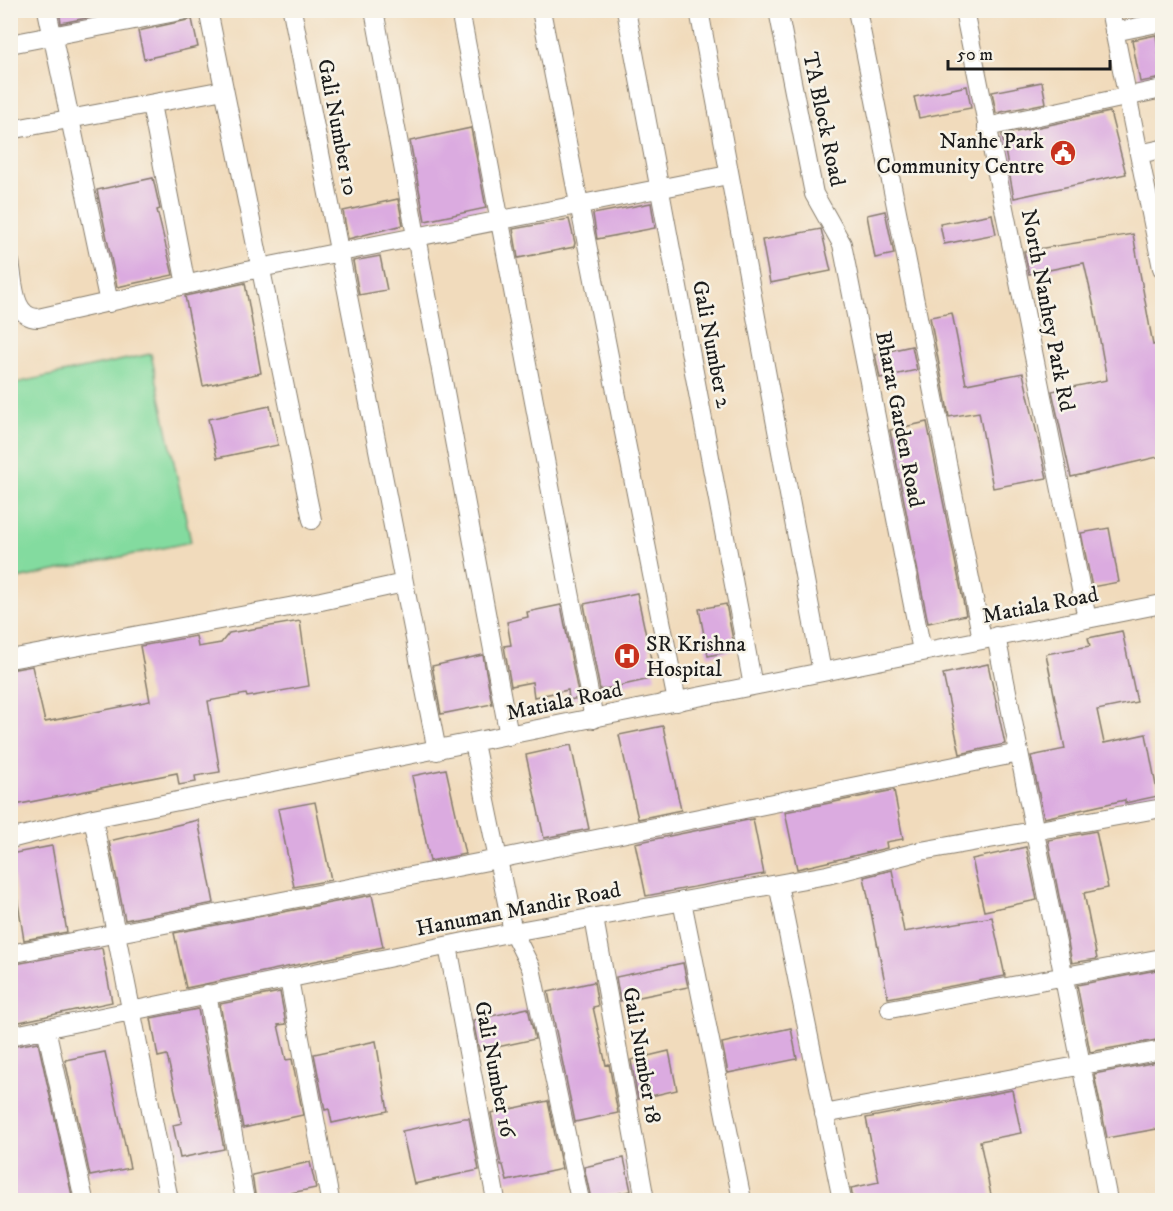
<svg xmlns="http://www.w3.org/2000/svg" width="1173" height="1211" font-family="'IM FELL DW Pica',serif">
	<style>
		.green { fill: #83db9f; stroke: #507c5e; stroke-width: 1.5 }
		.building { fill: #dbabe0 }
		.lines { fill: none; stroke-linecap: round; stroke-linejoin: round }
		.street-casing { stroke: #867c6c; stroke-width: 20 }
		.street { stroke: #fff; stroke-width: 18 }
		.labels { text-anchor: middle; stroke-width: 5; stroke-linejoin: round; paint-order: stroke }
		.street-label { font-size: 22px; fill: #1c1c1c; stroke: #f7f3e8 }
		.poi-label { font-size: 22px; fill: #1c1c1c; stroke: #f7f3e8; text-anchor: end }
	</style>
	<rect width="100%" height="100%" fill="#f7f3e8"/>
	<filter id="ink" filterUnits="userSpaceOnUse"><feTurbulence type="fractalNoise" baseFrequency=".0167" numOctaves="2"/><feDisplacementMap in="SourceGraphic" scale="12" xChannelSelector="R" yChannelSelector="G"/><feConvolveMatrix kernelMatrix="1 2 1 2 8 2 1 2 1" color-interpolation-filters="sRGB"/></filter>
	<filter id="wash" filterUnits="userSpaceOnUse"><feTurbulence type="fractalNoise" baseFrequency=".008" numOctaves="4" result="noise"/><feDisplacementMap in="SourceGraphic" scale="24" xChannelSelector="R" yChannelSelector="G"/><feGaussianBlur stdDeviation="1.35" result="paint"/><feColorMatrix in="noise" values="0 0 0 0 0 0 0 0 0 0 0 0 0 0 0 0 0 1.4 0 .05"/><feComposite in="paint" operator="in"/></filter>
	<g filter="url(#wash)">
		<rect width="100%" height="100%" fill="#f1dbbc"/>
		<!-- green -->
		<path class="green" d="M 151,354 L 191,542 L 17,579 L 10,549 L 11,384 Z"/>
		<g id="blocks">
			<!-- building -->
			<path class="building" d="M 59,10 L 117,10 L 117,12 L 61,23 Z
				M 192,19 L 198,47 L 144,59 L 138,31 Z
				M 1156,35 L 1162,78 L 1140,82 L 1132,40 Z
				M 1042,82 L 1046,103 L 996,113 L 992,92 Z
				M 967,86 L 971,108 L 919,118 L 914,97 Z
				M 1110,112 L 1126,174 L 1014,198 L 1002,135 Z
				M 471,128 L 486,208 L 425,221 L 410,141 Z
				M 153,178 L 160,209 L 157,210 L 173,275 L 117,287 L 97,190 Z
				M 398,199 L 403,225 L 348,239 L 343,211 Z
				M 651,203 L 655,228 L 597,239 L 593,214 Z
				M 885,211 L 894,254 L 875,258 L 867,215 Z
				M 992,214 L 996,234 L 944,244 L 940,224 Z
				M 569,219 L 575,243 L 574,247 L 518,258 L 513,229 Z
				M 821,229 L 831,271 L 770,283 L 762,240 Z
				M 1133,234 L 1153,345 L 1157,344 L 1161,364 L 1162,456 L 1071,477 L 1052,391 L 1107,380 L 1094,307 L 1084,263 L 1029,274 L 1024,251 Z
				M 380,256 L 387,290 L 359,295 L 353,261 Z
				M 245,283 L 261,373 L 203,386 L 185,296 Z
				M 952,313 L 966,384 L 1023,373 L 1047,478 L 993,488 L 979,412 L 949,417 L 930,317 Z
				M 912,346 L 917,370 L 880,378 L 875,354 Z
				M 270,406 L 278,445 L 217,458 L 208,419 Z
				M 927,422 L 966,615 L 928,623 L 890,430 Z
				M 1109,528 L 1119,582 L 1092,587 L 1081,533 Z
				M 637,593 L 655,678 L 600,690 L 584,604 Z
				M 726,604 L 735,650 L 708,656 L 699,609 Z
				M 561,605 L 579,698 L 569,700 L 568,690 L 534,697 L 532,682 L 511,686 L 504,646 L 511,645 L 507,622 L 528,617 L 527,612 Z
				M 300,621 L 309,686 L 247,697 L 246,694 L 208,701 L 220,772 L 195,776 L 196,782 L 179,785 L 177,773 L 10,806 L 10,670 L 32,666 L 45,722 L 150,701 L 140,646 L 196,636 L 198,647 L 221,643 L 229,633 Z
				M 1122,631 L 1137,702 L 1097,710 L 1104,743 L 1146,734 L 1158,796 L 1125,803 L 1125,800 L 1044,818 L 1031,756 L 1065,749 L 1046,654 L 1090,646 L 1088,638 Z
				M 483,655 L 492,704 L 441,714 L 432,666 Z
				M 988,664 L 1005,744 L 960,754 L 943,674 Z
				M 663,726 L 681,810 L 638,819 L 619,735 Z
				M 571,745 L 589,829 L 544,838 L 526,755 Z
				M 446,769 L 465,854 L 430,861 L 412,776 Z
				M 894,790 L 903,839 L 886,842 L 887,848 L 797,869 L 785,812 Z
				M 315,802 L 331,880 L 294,887 L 278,809 Z
				M 753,819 L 764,874 L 646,896 L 635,843 Z
				M 198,820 L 214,903 L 125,920 L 109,841 Z
				M 1096,831 L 1108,888 L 1084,893 L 1097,959 L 1072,963 L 1048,840 Z
				M 52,846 L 67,932 L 24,940 L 10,854 Z
				M 1026,847 L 1037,900 L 984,911 L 972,859 Z
				M 892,870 L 904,932 L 992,917 L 1005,976 L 888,998 L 864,877 Z
				M 372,895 L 383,947 L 186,988 L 174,933 Z
				M 102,948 L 112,1002 L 10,1024 L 10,965 Z
				M 683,963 L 688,987 L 620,1001 L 616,977 Z
				M 1162,969 L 1162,1039 L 1090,1052 L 1077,985 Z
				M 594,982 L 598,1006 L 593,1007 L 606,1065 L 609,1064 L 618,1113 L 575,1122 L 548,992 Z
				M 280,992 L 286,1024 L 278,1025 L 286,1060 L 292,1059 L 303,1115 L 243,1128 L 220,1004 Z
				M 528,1008 L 535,1039 L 479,1051 L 473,1020 Z
				M 198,1009 L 224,1149 L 180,1158 L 173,1125 L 182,1123 L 167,1055 L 158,1057 L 151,1018 Z
				M 791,1028 L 797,1059 L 728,1073 L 722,1043 Z
				M 376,1041 L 388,1111 L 332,1123 L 329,1109 L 325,1110 L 314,1054 Z
				M 38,1042 L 73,1200 L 13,1200 L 10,1190 L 10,1047 Z
				M 669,1051 L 677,1090 L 638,1099 L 631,1060 Z
				M 105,1052 L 130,1168 L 90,1176 L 65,1060 Z
				M 1162,1061 L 1162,1128 L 1107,1138 L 1094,1074 Z
				M 1012,1090 L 1021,1133 L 980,1141 L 992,1200 L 853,1200 L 851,1188 L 879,1182 L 866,1118 Z
				M 548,1101 L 562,1169 L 507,1181 L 503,1165 L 501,1165 L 491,1113 Z
				M 464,1118 L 469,1118 L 479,1170 L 414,1184 L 402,1131 Z
				M 624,1158 L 631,1191 L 591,1199 L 584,1167 Z
				M 310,1162 L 316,1188 L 256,1200 L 252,1175 Z"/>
		</g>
	</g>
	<g filter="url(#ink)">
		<use href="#blocks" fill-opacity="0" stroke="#867c6c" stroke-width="1.5"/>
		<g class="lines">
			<!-- street casing -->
			<g class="street-casing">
				<path id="street" d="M 47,10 L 109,303
					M 208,10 L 312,520
					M 292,10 L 437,751
					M 374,10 L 509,736
					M 460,10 L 594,719
					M 541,10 L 677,702
					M 626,10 L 753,686
					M 699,10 L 822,672
					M 778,10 L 814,194 L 842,244 L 922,651
					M 857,10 L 982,639
					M 964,10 L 1087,619
					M 1110,10 L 1162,268
					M 1114,32 L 1162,22
					M 10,44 L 186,10
					M 151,104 L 186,285
					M 987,127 L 1162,89
					M 10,130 L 224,90
					M 1139,154 L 1162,149
					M 10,262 C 14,280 12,318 38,318 L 260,268 L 728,175
					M 996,636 L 1108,1200
					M 10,659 L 321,601 L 404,583
					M 474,743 L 513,932 L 531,968 L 580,1200
					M 93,818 L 169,1200
					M 10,839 L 93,818 L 1162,604
					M 778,884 L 842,1200
					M 682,901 L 742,1200
					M 594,918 L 645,1200
					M 448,946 L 496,1200
					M 10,954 L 498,859 L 1019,753
					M 289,979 L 330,1200
					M 207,994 L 245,1200
					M 890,1009 L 1162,958
					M 46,1028 L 84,1200
					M 10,1036 L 513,932 L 827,875 L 921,851 L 1157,809
					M 824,1114 L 1162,1050"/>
			</g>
			<!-- street -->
			<use href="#street" class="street"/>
		</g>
	</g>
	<!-- icons -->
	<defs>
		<g id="civic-disc" transform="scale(1.35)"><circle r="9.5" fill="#c8321e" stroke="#f7f3e8"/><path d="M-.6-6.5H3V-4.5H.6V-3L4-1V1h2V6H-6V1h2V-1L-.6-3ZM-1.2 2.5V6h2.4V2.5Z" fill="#fff"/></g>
		<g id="hospital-disc" transform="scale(1.35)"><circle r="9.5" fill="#c8321e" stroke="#f7f3e8"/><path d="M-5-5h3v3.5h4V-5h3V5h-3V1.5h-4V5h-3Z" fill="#fff"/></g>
	</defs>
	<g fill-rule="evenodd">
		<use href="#civic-disc" x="1063" y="153"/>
		<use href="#hospital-disc" x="627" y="656"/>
	</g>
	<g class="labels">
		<!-- street labels -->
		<g class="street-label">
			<text transform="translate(825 119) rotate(78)" y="8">TA Block Road</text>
			<text transform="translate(339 127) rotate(79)" y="8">Gali Number 10</text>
			<text transform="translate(1049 310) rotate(79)" y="8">North Nanhey Park Rd</text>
			<text transform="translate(713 344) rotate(79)" y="8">Gali Number 2</text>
			<text transform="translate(901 419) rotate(79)" y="8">Bharat Garden Road</text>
			<text transform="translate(1040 604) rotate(-11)" y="8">Matiala Road</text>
			<text transform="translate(564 700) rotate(-12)" y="8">Matiala Road</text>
			<text transform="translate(518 908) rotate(-11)" y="8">Hanuman Mandir Road</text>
			<text transform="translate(643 1055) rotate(80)" y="8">Gali Number 18</text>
			<text transform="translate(496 1069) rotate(79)" y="8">Gali Number 16</text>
		</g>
		<!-- poi labels -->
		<g class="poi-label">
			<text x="1044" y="148">Nanhe Park<tspan x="1044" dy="25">Community Centre</tspan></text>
			<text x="646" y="651" text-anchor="start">SR Krishna<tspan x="646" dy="25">Hospital</tspan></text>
		</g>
	</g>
	<!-- margin -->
	<rect width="1173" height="1211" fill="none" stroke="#f7f3e8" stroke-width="36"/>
	<!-- scale -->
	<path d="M948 60v9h162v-9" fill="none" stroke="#1c1c1c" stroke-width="3"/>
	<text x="957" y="60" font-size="18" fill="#1c1c1c" stroke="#f7f3e8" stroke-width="4.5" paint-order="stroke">50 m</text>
</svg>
